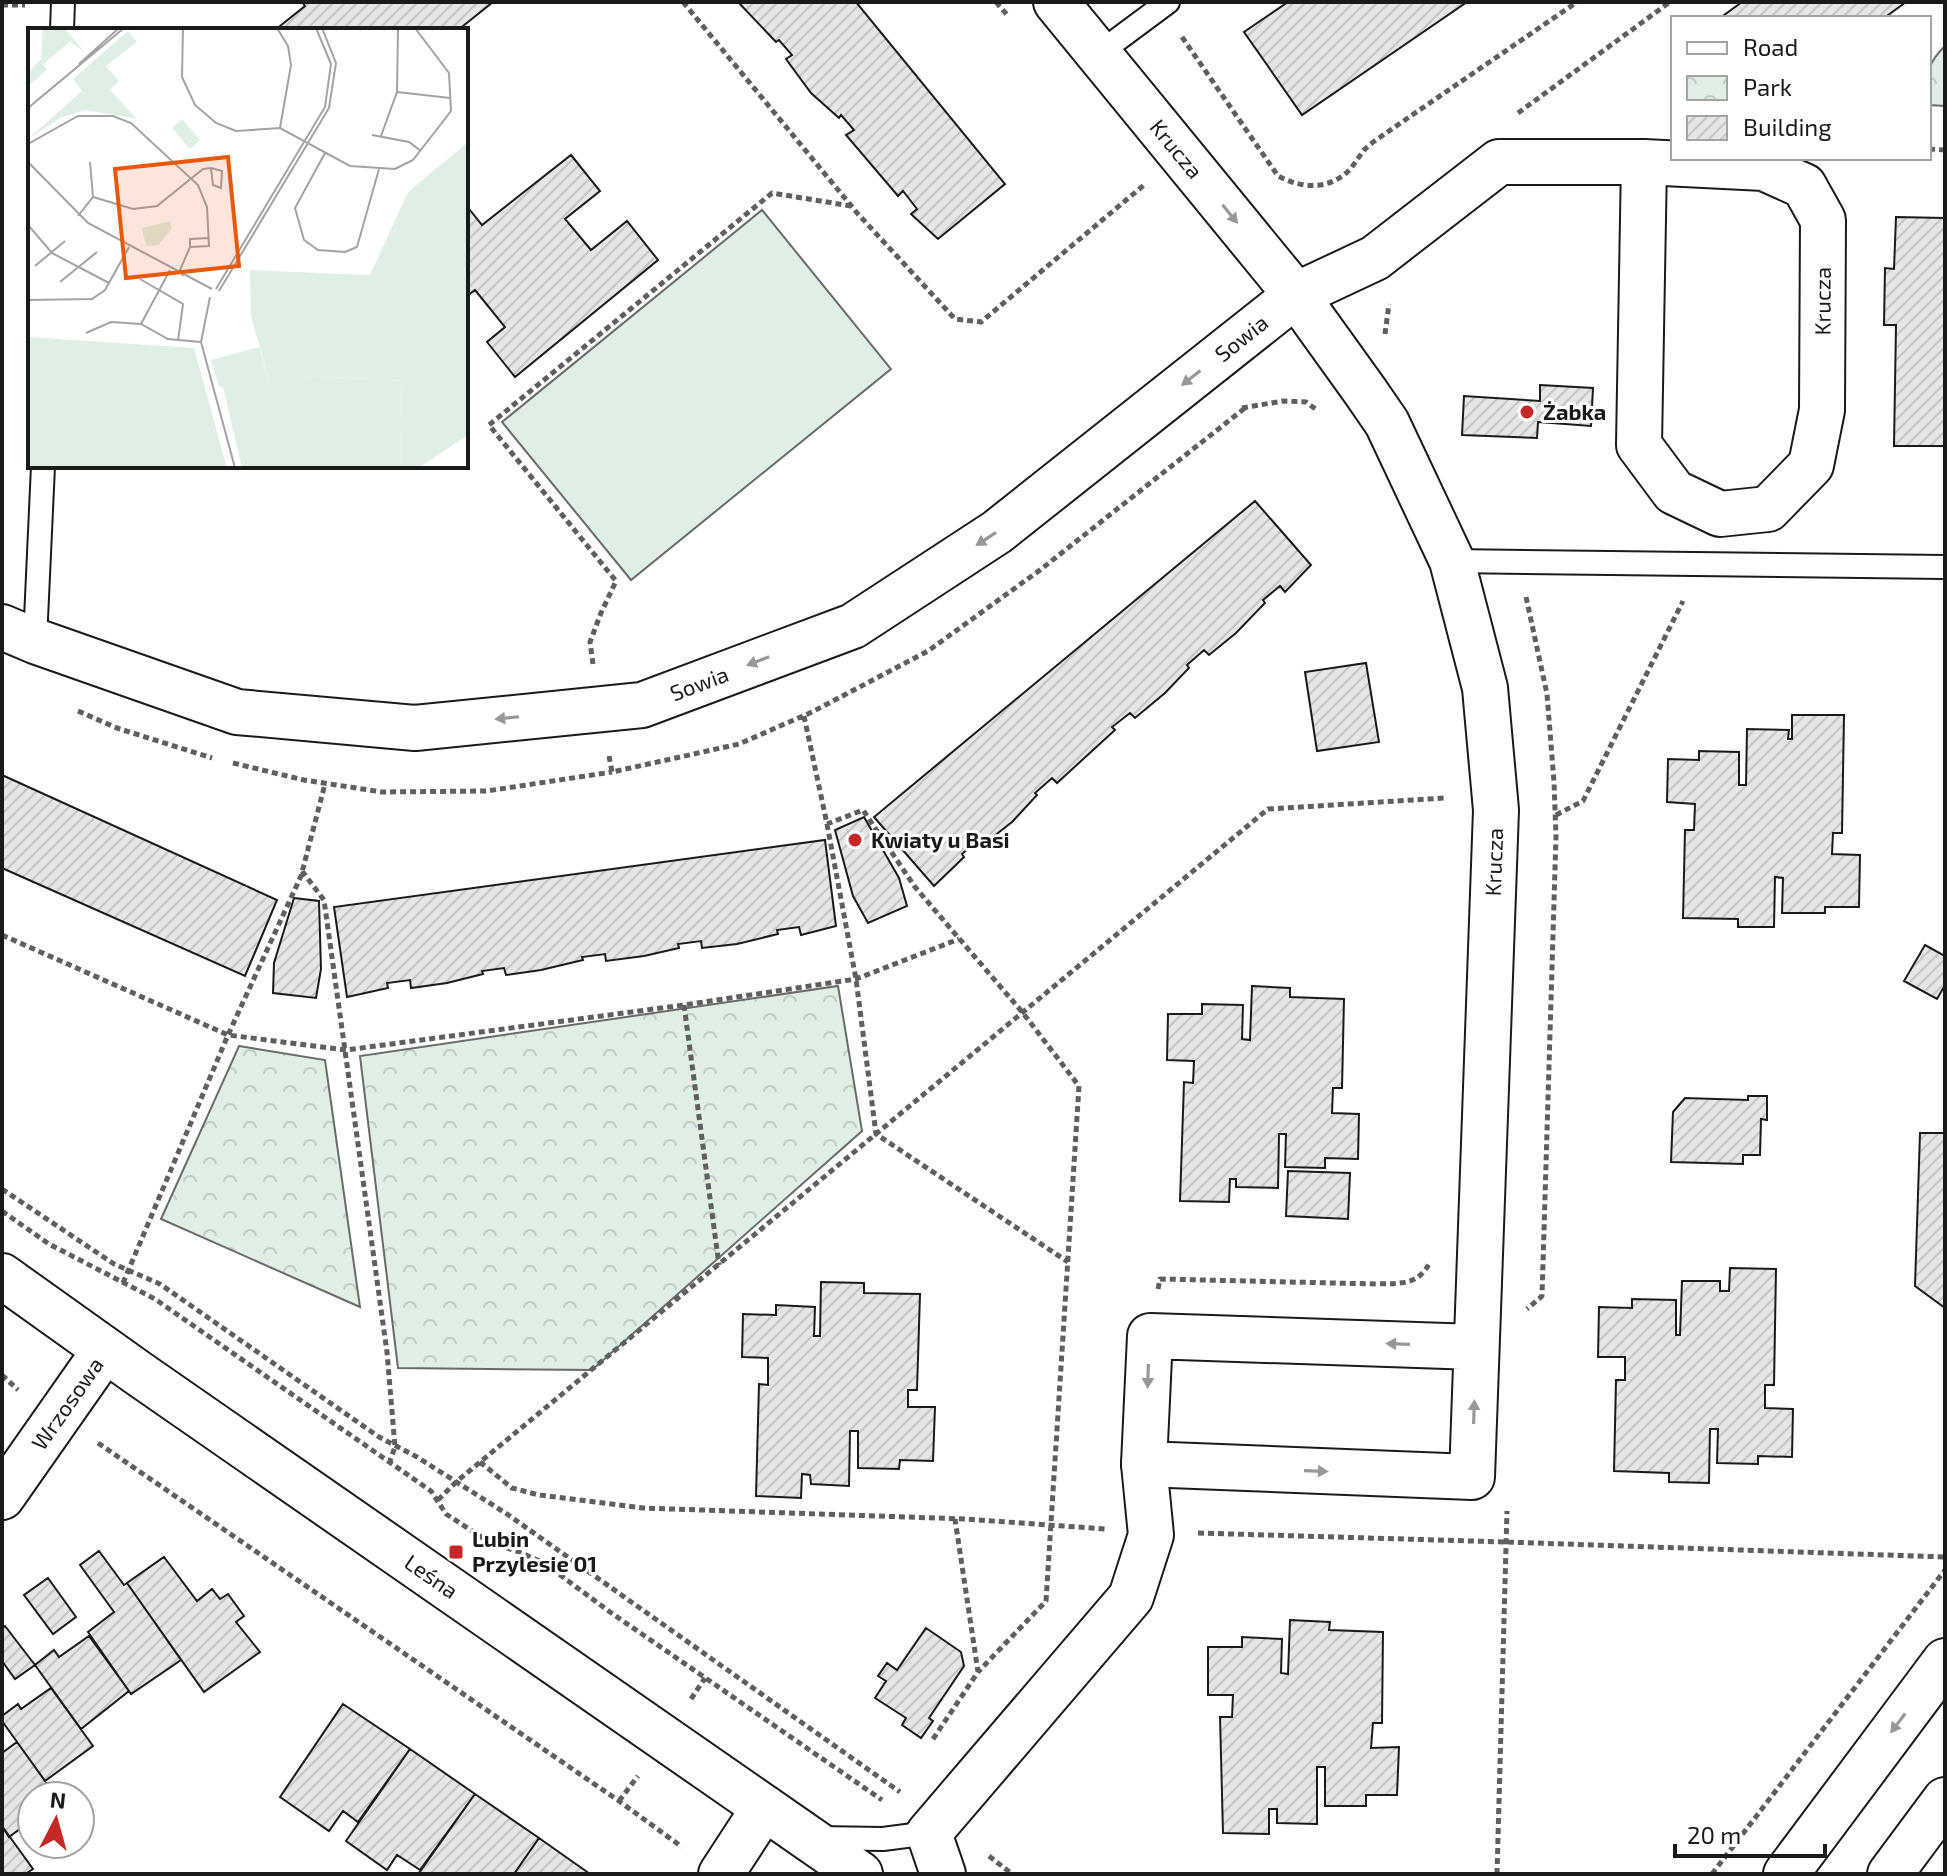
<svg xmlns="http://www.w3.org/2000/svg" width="1947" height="1876" font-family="'Exo 2',sans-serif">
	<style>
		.green { fill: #e0efe3; stroke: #6a6a6a; stroke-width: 2 }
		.park { fill: url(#park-crowns); stroke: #6a6a6a; stroke-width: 2 }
		.building { fill: url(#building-hatch); stroke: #1a1a1a; stroke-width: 2 }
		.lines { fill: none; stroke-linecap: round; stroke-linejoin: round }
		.service-casing { stroke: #1a1a1a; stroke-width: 26 }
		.minor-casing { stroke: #1a1a1a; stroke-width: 48 }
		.tertiary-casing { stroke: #1a1a1a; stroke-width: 48 }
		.path { stroke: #5f5f5f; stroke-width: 5; stroke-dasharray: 6 4; stroke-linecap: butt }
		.service { stroke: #fff; stroke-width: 22 }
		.minor { stroke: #fff; stroke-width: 44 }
		.tertiary { stroke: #fff; stroke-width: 44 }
		.oneway { fill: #989898 }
		.poi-dot { fill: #c62828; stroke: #fff; stroke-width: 3 }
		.labels { text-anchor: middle; stroke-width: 6; stroke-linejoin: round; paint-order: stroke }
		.street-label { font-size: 22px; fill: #1a1a1a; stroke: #fff }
		.poi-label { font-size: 22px; font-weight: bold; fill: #1a1a1a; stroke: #fff; text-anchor: start }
		.inset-road { fill: none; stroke: #a3a3a3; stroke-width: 2 }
		.view { fill: #e8590c; fill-opacity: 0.15; stroke: #e8590c; stroke-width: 4 }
		.inset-edge { fill: none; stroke: #1a1a1a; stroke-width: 4 }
	</style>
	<defs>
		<pattern id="park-crowns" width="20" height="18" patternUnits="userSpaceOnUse" patternTransform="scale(2)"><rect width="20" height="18" fill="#e0efe3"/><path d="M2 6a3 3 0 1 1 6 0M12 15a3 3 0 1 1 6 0" fill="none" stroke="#c0ccc2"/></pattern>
		<pattern id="building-hatch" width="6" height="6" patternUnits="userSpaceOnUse" patternTransform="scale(2)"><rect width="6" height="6" fill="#e6e6e6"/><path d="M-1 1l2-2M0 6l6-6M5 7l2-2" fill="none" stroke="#c5c5c5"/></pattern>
	</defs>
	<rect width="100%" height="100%" fill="#fff"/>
	<!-- green -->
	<path class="green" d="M 762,210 L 891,369 L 631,580 L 502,422 Z"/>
	<!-- park -->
	<path class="park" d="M 1945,46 L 1945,106 L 1929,105 C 1929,77 1923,67 1945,46 Z
		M 838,986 L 862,1131 L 592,1370 L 398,1368 L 360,1056 Z
		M 239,1046 L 325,1060 L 360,1307 L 161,1219 Z"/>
	<!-- building -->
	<path class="building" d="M 302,2 L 493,2 L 458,30 L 275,30 L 305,6 Z
		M 738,2 L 856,2 L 1005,184 L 938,239 L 911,214 L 917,209 L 903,191 L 898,196 L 846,135 L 854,130 L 841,115 L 839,118 L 811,93 L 786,59 L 792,55 L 779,40 L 776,42 Z
		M 1288,2 L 1467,2 L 1302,115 L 1244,32 Z
		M 1742,2 L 1906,2 L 1884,18 L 1720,18 Z
		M 571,155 L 600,191 L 565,219 L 591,250 L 627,221 L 658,260 L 515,377 L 487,342 L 505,327 L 475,290 L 466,297 L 466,205 L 482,225 Z
		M 1896,217 L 1945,218 L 1945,446 L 1894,446 L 1896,325 L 1884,325 L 1885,268 L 1894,269 Z
		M 1540,385 L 1593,388 L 1591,426 L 1538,422 L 1537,438 L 1462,435 L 1464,396 L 1540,401 Z
		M 1255,501 L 1311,565 L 1285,592 L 1280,586 L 1263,600 L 1265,603 L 1236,633 L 1209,655 L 1204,650 L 1187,665 L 1189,668 L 1165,693 L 1135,718 L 1130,713 L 1112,727 L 1115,730 L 1057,783 L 1052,778 L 1035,793 L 1037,795 L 1012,822 L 984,844 L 979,839 L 962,854 L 964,857 L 934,886 L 874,817 Z
		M 1366,663 L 1379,742 L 1317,751 L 1305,672 Z
		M 1792,715 L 1844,715 L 1842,833 L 1833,833 L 1832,854 L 1860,855 L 1859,907 L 1825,907 L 1825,913 L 1782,913 L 1783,878 L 1775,877 L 1774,927 L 1738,927 L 1738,919 L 1683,918 L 1685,830 L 1694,830 L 1695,804 L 1667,802 L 1668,759 L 1699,760 L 1699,751 L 1739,752 L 1739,785 L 1746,785 L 1747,729 L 1789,730 L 1788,739 L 1792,739 Z
		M 2,775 L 277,900 L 245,976 L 2,868 Z
		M 864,817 L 899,878 L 907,906 L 868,923 L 853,896 L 835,830 Z
		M 825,840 L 836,926 L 801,935 L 799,927 L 777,930 L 778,934 L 737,944 L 702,948 L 701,941 L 678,944 L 679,948 L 644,956 L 606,961 L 605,954 L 582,957 L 583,960 L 541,970 L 506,975 L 504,968 L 482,971 L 483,974 L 447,983 L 411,988 L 410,980 L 387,983 L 388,988 L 347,997 L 334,907 Z
		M 294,898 L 319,901 L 321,969 L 316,998 L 273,993 L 274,963 Z
		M 1925,945 L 1945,956 L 1945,985 L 1937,999 L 1904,981 Z
		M 1252,986 L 1290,988 L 1290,997 L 1344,999 L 1342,1088 L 1333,1088 L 1332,1113 L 1359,1114 L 1358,1159 L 1325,1158 L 1325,1168 L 1285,1167 L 1286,1134 L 1279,1134 L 1278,1188 L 1236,1187 L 1236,1179 L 1230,1179 L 1229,1202 L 1180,1201 L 1184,1082 L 1193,1083 L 1194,1061 L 1167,1060 L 1168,1014 L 1202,1014 L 1202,1004 L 1243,1005 L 1242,1039 L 1250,1040 Z
		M 1748,1096 L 1767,1096 L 1767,1120 L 1761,1119 L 1760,1155 L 1743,1155 L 1743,1164 L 1671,1162 L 1673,1112 L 1685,1098 L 1748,1100 Z
		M 1920,1133 L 1945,1133 L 1945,1308 L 1915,1286 Z
		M 1288,1171 L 1350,1173 L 1348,1219 L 1286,1216 Z
		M 1730,1268 L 1776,1269 L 1774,1385 L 1765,1385 L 1765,1408 L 1793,1409 L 1792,1457 L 1758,1456 L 1758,1464 L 1717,1463 L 1718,1429 L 1710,1429 L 1709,1483 L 1669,1482 L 1669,1473 L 1614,1471 L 1616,1380 L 1625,1380 L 1625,1357 L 1598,1357 L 1599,1307 L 1632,1308 L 1632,1299 L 1676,1300 L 1676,1335 L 1680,1335 L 1682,1281 L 1720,1281 L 1720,1291 L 1729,1291 Z
		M 821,1282 L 864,1283 L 864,1293 L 920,1294 L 917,1390 L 908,1390 L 908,1407 L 935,1407 L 933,1461 L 900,1460 L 899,1469 L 858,1468 L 858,1431 L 850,1431 L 849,1486 L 811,1484 L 810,1475 L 802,1474 L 801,1498 L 756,1496 L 759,1384 L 768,1385 L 768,1358 L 742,1357 L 743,1314 L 776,1315 L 776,1305 L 815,1307 L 814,1336 L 820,1336 Z
		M 99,1551 L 124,1585 L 127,1583 L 181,1660 L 131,1694 L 88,1632 L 114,1612 L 80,1565 Z
		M 164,1557 L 197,1601 L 212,1589 L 220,1599 L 228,1594 L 244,1616 L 236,1622 L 260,1652 L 204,1692 L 127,1583 Z
		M 48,1578 L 76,1617 L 53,1634 L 24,1595 Z
		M 1290,1620 L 1330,1622 L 1329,1630 L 1383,1632 L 1382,1723 L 1373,1723 L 1371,1748 L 1399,1747 L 1397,1795 L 1366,1795 L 1366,1806 L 1325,1806 L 1325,1767 L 1317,1767 L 1317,1824 L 1277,1823 L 1277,1809 L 1269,1809 L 1269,1834 L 1223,1833 L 1220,1717 L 1232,1717 L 1233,1695 L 1208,1695 L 1208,1647 L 1242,1647 L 1242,1637 L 1282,1639 L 1281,1673 L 1288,1674 Z
		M 5,1626 L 35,1665 L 15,1679 L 2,1661 L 2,1628 Z
		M 926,1628 L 961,1652 L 964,1666 L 929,1718 L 933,1721 L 921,1738 L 902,1725 L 906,1718 L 875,1698 L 886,1681 L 878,1676 L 887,1663 L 897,1670 Z
		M 89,1636 L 129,1691 L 81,1729 L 35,1665 L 54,1650 L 59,1657 Z
		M 51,1688 L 93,1746 L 45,1781 L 2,1721 L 2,1716 L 18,1704 L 21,1709 Z
		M 343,1704 L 410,1749 L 358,1822 L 343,1811 L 329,1831 L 280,1797 Z
		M 17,1742 L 56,1796 L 32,1796 L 32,1820 L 9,1837 L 2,1826 L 2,1753 Z
		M 410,1749 L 475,1794 L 420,1870 L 397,1855 L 387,1870 L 346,1841 Z
		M 475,1794 L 539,1838 L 514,1874 L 420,1874 L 419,1873 Z
		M 2,1826 L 33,1869 L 25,1874 L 2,1874 Z
		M 539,1838 L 590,1874 L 514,1874 Z"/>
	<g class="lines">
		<!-- service casing -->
		<g class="service-casing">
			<path id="service" d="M 62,30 L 63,2
				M 1098,54 L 1168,2
				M 1452,561 L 1945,567
				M 35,641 L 43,466
				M 818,1838 L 883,1839 L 929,1833"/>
		</g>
		<!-- minor casing -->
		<g class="minor-casing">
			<g id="minor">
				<path id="s1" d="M 1056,2 L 1296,295 L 1365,391 L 1387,423 L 1452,561 L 1485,688 L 1496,810 L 1472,1477 L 1144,1464 L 1150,1336 L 1476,1347"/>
				<path id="s2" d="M 2,627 L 35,641 L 237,712 L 415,728 L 642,705 L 853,626 L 997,532 L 1296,295 L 1375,258 L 1499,162 L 1644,162 L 1639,445 L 1674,492 L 1720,514 L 1768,509 L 1811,465 L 1822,410 L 1823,220 L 1804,186 L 1764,168 L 1644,162"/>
				<path id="s3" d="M 2,1497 L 105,1350"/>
				<path d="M 721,1874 L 764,1808"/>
				<path d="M 943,1874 L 929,1833 L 1131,1597 L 1151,1535 L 1144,1464"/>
			</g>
		</g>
		<!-- tertiary casing -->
		<g class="tertiary-casing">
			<g id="tertiary">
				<path id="s4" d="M 2,1276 L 138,1373 L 860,1874"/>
				<path d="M 1786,1874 L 1945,1661"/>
				<path d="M 1890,1874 L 1945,1800"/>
			</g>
		</g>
		<!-- path -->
		<path class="path" d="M 683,2 L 858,214 L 955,319 L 981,322 L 1144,185
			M 996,2 L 1009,17
			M 2,5 L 25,5
			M 1182,37 L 1278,176 C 1299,187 1324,191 1345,174 C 1353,168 1358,157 1365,149 C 1371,143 1379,138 1386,133 L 1577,2
			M 1518,113 L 1670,2
			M 1929,149 L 1945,150
			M 1385,334 L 1389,304
			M 1242,408 L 1283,401 L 1306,402 L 1317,410
			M 1526,597 L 1547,694 L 1554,782 L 1556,836 L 1542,1296 L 1527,1309
			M 593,664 L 590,642 L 601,613 L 616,581 L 489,425 L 772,193 L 851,206
			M 78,711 L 117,728 L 212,758
			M 804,716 L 827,824 L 863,810 L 915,887 L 1023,1013 L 1079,1086 L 1046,1601 L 978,1672
			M 609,756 L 612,772 L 739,744 L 812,712 L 928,651 L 1040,570 L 1245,408
			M 233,763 L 304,780 L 382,792 L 487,791 L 612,772
			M 1556,815 L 1583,801 L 1683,601
			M 827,824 L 856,979 L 876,1134 L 1068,1262
			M 302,871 L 324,900 L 387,1352 L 395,1447 L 390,1461
			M 2,935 L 228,1035 L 346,1050 L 684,1005 L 856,979 L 959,939
			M 684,1005 L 719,1265
			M 2,1189 L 114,1264 L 160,1284 L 379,1437 L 417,1457 L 507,1514 L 900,1792
			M 2,1211 L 49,1244 L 155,1299 L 431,1491 L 446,1514 L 489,1542 L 519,1552 L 544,1563 L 610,1612 L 882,1800
			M 123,1283 L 228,1035 L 301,876 L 325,784
			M 1158,1289 L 1160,1279 L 1376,1284 C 1401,1283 1418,1286 1430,1262
			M 2,1375 L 18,1390
			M 98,1443 L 619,1801 L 682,1847
			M 480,1462 L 512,1488 L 539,1495 L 643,1508 L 965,1519 L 1105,1529
			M 438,1500 L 456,1482 L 1268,809 L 1445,798
			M 1198,1533 L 1506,1542 L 1945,1557
			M 691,1699 L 705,1678
			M 933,1739 L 978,1672 L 955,1519
			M 619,1801 L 638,1776
			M 989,1856 L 1012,1874
			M 1497,1874 L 1507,1511
			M 1712,1874 L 1945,1570"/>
		<!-- service -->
		<use href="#service" class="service"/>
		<!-- minor -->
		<use href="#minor" class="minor"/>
		<!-- tertiary -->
		<use href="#tertiary" class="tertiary"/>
	</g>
	<!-- one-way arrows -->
	<defs><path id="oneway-solid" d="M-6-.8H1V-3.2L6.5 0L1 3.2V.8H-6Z" transform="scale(2)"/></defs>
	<g class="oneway">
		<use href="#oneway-solid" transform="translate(1230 214) rotate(51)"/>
		<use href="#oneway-solid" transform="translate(1191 378) rotate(142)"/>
		<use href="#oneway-solid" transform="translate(986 539) rotate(147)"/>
		<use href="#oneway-solid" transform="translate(758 661) rotate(159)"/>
		<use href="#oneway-solid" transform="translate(507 718) rotate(174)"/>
		<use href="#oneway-solid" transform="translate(1398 1344) rotate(-178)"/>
		<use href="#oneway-solid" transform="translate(1148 1376) rotate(92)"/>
		<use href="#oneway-solid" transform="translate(1474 1412) rotate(-88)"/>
		<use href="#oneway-solid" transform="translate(1316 1471) rotate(2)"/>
		<use href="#oneway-solid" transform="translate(1898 1723) rotate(127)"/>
	</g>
	<!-- markers -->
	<g class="poi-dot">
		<circle cx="1527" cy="412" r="8"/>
		<circle cx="855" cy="840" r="8"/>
		<rect x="448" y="1544" width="16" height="16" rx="4"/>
	</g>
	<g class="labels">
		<!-- street labels -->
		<g class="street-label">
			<text dy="8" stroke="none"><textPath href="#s1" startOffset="190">Krucza</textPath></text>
			<text dy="8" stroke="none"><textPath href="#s2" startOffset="2492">Krucza</textPath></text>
			<text dy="8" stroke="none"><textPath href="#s2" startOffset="1366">Sowia</textPath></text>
			<text dy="8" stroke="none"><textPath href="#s2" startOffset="718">Sowia</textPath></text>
			<text transform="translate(1494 862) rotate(-88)" y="8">Krucza</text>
			<text dy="8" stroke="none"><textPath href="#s3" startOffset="114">Wrzosowa</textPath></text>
			<text dy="8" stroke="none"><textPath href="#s4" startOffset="524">Leśna</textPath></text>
		</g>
		<!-- poi labels -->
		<g class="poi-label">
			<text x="1543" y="420">Żabka</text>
			<text x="871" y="848">Kwiaty u Basi</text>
			<text x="472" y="1547">Lubin<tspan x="472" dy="25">Przylesie 01</tspan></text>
		</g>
	</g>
	<!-- overview -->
	<g transform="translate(28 28)">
		<rect width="440" height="440" fill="#fff"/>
		<path d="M 154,91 L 172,112 L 162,121 L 144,100 ZM 0,309 L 166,320 L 199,440 L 0,440 ZM 231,319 L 242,356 L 289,348 L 374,353 L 372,440 L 214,440 L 195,359 L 191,359 L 183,332 Z" fill="#e0efe3"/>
		<path d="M 440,114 L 440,407 L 390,440 L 372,440 L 374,353 L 289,348 L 242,356 L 223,288 L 222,242 L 342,247 L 380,164 Z" fill="#e0efe3"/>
		<path d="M 15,0 L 36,0 L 56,23 L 42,14 L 15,36 L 19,42 L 0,58 L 0,45 L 13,31 ZM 100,3 L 109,14 L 78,38 L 91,53 L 82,62 L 109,91 L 57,82 L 34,89 L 0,111 L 54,63 L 45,51 ZM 142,193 L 144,201 L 130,217 L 118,218 L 114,200 Z" fill="#e0efe3"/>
		<path class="inset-road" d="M 155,0 L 154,49 L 167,77 L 188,95 L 208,103 L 252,100 L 322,138 L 367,141 L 385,132 L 423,83 L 421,45 L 387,0M 249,0 L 260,18 L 263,37 L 252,100M 51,36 L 91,0M 369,64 L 422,70M 0,80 L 96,0M 344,107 L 381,114 L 393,123M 353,108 L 369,64 L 370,0M 0,116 L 50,88 L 85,88 L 103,95 L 170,157 L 179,179 L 181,218 L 162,219 L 162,211 L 181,210M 297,125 L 267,180 L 276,212 L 290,222 L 317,224 L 329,219 L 351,141M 0,134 L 60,195 L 184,261M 62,134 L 65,169M 50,188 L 65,169 L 105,181 L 129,178 L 175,141 L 183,140 L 185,157 L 193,160 L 194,143 L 183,140M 0,197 L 24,225 L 81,255M 7,238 L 37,213M 155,248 L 152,242 L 162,219M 112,251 L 155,276 L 150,313M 32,254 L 69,224M 188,261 L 297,79 L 303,36 L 288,0M 191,263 L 301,80 L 308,35 L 294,0M 182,269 L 173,314 L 207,440M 0,272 L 64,271 L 77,262 L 101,219M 113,296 L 142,242M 58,305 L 83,294 L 113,296 L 140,311 L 173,314"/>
		<path class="view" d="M 200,129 L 211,238 L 98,250 L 87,141 Z"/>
		<rect width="440" height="440" class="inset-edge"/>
	</g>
	<!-- border -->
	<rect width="1947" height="1876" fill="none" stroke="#1a1a1a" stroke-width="8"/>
	<!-- legend -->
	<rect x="1671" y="16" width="260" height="144" fill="#ffffff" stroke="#a3a3a3" stroke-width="2"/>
	<rect x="1687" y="42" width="40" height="12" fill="#ffffff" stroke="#a3a3a3" stroke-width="2"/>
	<text x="1743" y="56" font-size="24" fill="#1a1a1a">Road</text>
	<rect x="1687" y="76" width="40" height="24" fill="url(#park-crowns)" stroke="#a3a3a3" stroke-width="2"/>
	<text x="1743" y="96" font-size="24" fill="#1a1a1a">Park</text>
	<rect x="1687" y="116" width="40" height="24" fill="url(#building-hatch)" stroke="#a3a3a3" stroke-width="2"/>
	<text x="1743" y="136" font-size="24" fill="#1a1a1a">Building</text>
	<!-- north arrow -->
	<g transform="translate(56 1820) rotate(6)"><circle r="38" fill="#ffffff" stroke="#a3a3a3" stroke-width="2"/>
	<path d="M0-6L14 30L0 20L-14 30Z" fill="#c62828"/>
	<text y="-12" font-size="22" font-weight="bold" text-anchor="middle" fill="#1a1a1a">N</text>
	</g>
	<!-- scale -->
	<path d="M1675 1844v12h150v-12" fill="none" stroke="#1a1a1a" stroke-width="4"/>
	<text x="1687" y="1844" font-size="24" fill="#1a1a1a" stroke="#ffffff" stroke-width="6" paint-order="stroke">20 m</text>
</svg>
